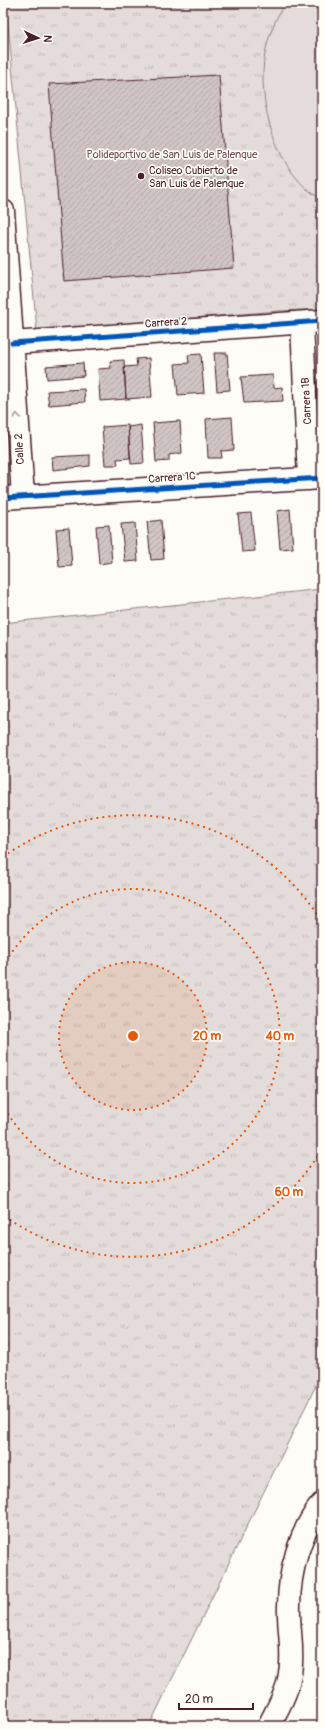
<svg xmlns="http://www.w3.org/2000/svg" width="325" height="1729" font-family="Pangolin,sans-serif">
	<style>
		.grass { fill: url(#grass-tufts); stroke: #967e82 }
		.pitch { fill: #e3dcda; stroke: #967e82 }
		.building { fill: url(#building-hatch); stroke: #4a1f2b }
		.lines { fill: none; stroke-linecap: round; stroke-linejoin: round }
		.minor-casing { stroke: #4a1f2b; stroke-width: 25 }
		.minor { stroke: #fdfcf7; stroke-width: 22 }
		.cycleway-casing { stroke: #fdfcf7; stroke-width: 8 }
		.cycleway { stroke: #0057b8; stroke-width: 5 }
		.oneway { stroke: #ac999b }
		.ring { fill: none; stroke: #e8590c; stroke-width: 2; stroke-dasharray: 2 4 }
		.poi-dot { fill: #4a1f2b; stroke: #fdfcf7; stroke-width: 1.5 }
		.labels { text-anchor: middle; stroke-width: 3.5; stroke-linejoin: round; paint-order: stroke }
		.park-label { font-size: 11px; fill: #704e57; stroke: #fdfcf7 }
		.poi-label { font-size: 11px; fill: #4a1f2b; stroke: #fdfcf7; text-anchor: start }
		.street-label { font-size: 11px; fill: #4a1f2b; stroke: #fdfcf7 }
		.centre { fill: #e8590c; stroke: #fdfcf7; stroke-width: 2 }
		.ring-label { font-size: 12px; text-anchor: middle; font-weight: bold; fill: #e8590c; stroke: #fdfcf7; stroke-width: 3.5; stroke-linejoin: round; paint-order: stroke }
	</style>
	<defs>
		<pattern id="grass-tufts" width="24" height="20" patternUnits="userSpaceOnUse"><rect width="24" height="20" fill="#e3dcda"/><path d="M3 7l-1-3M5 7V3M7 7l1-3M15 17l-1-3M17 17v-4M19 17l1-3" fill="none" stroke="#c4bcbb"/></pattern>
		<pattern id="building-hatch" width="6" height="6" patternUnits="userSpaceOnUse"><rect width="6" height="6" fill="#d0c5c4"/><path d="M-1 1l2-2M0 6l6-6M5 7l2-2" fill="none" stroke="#b4a9a9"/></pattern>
	</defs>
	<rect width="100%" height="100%" fill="#fdfcf7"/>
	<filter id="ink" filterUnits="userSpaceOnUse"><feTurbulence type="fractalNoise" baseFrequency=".025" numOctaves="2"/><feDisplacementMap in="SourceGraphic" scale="8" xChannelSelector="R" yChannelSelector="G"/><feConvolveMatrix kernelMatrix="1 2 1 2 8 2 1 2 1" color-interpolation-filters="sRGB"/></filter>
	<g filter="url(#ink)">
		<!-- grass -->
		<path class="grass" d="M 6,3 L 322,3 L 322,309 L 278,311 L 37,331 Z
			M 3,374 L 6,375 L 14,485 L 8,486 L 3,483 Z
			M 322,589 L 322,1373 L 149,1726 L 3,1726 L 3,623 Z"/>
		<!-- pitch -->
		<path class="pitch" d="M 285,3 L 322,3 L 322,199 C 277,177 256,100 265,54 C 268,36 276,18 285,3 Z"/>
		<!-- building -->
		<path class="building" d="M 219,75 L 234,268 L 64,281 L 49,84 Z
			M 214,353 L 227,353 L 230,390 L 217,391 Z
			M 201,354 L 204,393 L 178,395 L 175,364 L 189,363 L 188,355 Z
			M 149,358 L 152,397 L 126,399 L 124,367 L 137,366 L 136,359 Z
			M 124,360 L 126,399 L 100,401 L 98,369 L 111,368 L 110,361 Z
			M 83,363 L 84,376 L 47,379 L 46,366 Z
			M 273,375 L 274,388 L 282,387 L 283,401 L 244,403 L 241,377 Z
			M 84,389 L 85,402 L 49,405 L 47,391 Z
			M 232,417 L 234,450 L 221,451 L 222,458 L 208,458 L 206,419 Z
			M 180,421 L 182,453 L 169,455 L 169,461 L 156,462 L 153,423 Z
			M 128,425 L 130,458 L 117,459 L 118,465 L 105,465 L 102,427 Z
			M 141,425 L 144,463 L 131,464 L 128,427 Z
			M 90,455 L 90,466 L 53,470 L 52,457 Z
			M 290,509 L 293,548 L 280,549 L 277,511 Z
			M 251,513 L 255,551 L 242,552 L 238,514 Z
			M 161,520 L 164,559 L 151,560 L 147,522 Z
			M 135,523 L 138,561 L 125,562 L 121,524 Z
			M 109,525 L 112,562 L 99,564 L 96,526 Z
			M 69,528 L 72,566 L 59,567 L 56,529 Z"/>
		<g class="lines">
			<!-- minor casing -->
			<g class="minor-casing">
				<path id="minor" d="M 3,211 L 23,496
					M 302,323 L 309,479
					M 12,343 L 322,321
					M 3,498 L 322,478
					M 269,1726 C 277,1709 288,1692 290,1673 C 294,1651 288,1628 289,1606 C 289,1571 300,1531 322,1504"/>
			</g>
			<!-- minor -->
			<use href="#minor" class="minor"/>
			<!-- cycleway casing -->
			<g class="cycleway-casing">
				<path id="cycleway" d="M 12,343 L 322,321
					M 3,498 L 322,478"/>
			</g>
			<!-- cycleway -->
			<use href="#cycleway" class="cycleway"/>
		</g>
		<!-- one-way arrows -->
		<defs><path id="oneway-chevron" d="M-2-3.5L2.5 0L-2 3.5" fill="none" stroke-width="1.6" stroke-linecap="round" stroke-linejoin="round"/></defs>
		<use class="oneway" href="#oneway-chevron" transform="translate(17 416) rotate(-94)"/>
	</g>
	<!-- distance rings -->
	<circle cx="133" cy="1036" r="74" fill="#e8590c" fill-opacity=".12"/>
	<g class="ring">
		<circle cx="133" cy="1036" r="74"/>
		<path d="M3 967A147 147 0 1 1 3 1105"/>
		<path d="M321 1151A221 221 0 0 1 3 1215M3 857A221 221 0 0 1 321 921"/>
	</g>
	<!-- markers -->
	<circle class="poi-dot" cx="141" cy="176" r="4"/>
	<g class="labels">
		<!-- park labels -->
		<g class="park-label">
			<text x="172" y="158">Polideportivo de San Luis de Palenque</text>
		</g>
		<!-- poi labels -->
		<g class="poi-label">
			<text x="149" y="174">Coliseo Cubierto de<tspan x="149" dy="13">San Luis de Palenque</tspan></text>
		</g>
		<!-- street labels -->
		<g class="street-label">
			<text transform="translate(166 322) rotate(-4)" y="4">Carrera 2</text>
			<text transform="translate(306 401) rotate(-93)" y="4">Carrera 1B</text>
			<text transform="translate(19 449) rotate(-94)" y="4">Calle 2</text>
			<text transform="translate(172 477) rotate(-4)" y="4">Carrera 1C</text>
		</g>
	</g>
	<circle cx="133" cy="1036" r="6" class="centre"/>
	<g class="ring-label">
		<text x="207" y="1040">20 m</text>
		<text x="280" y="1040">40 m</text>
		<text x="289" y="1196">60 m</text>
	</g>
	<!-- margin -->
	<rect width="325" height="1729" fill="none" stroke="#fdfcf7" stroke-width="16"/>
	<rect x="8" y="8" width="309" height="1713" fill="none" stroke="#4a1f2b" stroke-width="1.5" filter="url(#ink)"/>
	<!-- north arrow -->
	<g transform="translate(38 38) rotate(94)" stroke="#fdfcf7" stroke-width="3" paint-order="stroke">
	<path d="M0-3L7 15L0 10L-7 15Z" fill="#4a1f2b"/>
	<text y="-6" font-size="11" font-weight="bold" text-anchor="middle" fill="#4a1f2b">N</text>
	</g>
	<!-- scale -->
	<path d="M179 1703v6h74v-6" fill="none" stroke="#4a1f2b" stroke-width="2"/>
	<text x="185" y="1703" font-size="12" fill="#4a1f2b" stroke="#fdfcf7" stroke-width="3" paint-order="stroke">20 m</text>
</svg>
